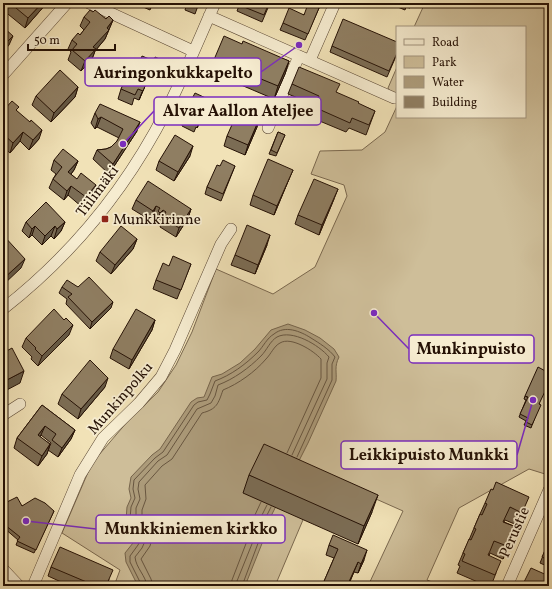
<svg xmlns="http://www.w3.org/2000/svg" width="552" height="589" font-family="Vollkorn,serif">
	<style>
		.green { fill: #cebe99; stroke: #7a684f }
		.water { fill: #ac9b7a; stroke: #76644b }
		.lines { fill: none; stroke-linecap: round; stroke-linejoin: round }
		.shore { stroke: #685640; stroke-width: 1 }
		.minor-casing { stroke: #584532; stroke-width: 12 }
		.minor { stroke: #f6ecd0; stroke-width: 11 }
		.wall { fill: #7b6c54; stroke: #251105 }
		.shaded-wall { fill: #645845; stroke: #251105 }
		.building { fill: #8f7e62; stroke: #251105 }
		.poi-dot { fill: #8f2418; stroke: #f6ecd0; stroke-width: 1.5 }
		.labels { text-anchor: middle; stroke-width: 3.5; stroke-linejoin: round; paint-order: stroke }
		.street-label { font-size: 15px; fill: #251105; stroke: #f6ecd0 }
		.poi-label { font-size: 15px; fill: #251105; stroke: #f6ecd0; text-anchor: start }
		.leader { fill: none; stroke: #7b2cbf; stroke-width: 1.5 }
		.callout-dot { fill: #7b2cbf; stroke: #f6ecd0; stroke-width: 1.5 }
		.callout { fill: #f6ecd0; stroke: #7b2cbf; stroke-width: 1.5 }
		.callout-label { font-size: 16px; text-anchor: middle; font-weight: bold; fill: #251105 }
	</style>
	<rect width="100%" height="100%" fill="#f1e2b7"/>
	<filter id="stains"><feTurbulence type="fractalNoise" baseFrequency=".005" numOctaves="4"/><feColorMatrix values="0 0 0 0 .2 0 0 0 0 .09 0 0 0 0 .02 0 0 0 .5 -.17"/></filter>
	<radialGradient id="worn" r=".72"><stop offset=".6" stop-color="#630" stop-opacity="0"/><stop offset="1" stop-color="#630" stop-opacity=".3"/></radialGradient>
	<!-- green -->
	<path class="green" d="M 425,3 L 549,3 L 549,273 L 548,274 L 549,355 L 546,368 L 549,370 L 549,477 L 547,482 L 545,474 L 529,469 L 459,508 L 427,580 L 442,586 L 368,586 L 403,511 L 322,475 L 275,586 L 114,586 L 120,570 L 62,533 L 92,463 L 128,421 L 158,392 L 176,365 L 192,332 L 216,269 L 273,294 L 315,267 L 347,196 L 344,185 L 311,174 L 320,151 L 362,150 L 385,132 L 397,106 L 397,117 L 525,117 L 525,27 L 414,27 Z
		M 397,67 L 397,103 L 388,88 Z"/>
	<!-- water -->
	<path class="water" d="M 288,324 L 305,330 L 320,338 L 334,349 L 339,357 C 334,367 337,372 336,381 L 308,443 L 268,522 L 267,531 L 245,586 L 138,586 L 126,562 L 125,553 L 137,538 L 135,530 L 126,520 L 127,507 L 131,498 L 129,489 L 131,477 L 152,455 L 160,449 L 191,402 L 197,398 L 204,397 L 212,377 L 222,374 L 240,363 L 255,349 L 271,330 Z"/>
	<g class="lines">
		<!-- shore -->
		<path class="shore" d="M 142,586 L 130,562 L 130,556 L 138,545 L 141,539 L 138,529 L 130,519 L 131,507 L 135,498 L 133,489 L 134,480 L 155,458 L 163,452 L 194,405 L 198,402 L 207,400 L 210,394 L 215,381 C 231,375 245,365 258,352 C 263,347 267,338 274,334 C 285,325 300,331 311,338 C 319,343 329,349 335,357 L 332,364 L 332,380 L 297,457
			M 147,586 C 146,576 136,568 135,557 L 142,548 L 146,539 L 143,527 L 136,518 L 136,508 L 140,499 L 138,489 L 139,482 L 158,461 L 167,455 L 197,409 L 211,403 L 215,396 L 218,385 C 234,379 249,368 261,356 C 267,350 270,341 277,337 C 292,329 319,345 329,357 L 327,363 L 327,379 L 292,455
			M 153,586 L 151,579 L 141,559 L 150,546 L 152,539 L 149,525 L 142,516 L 142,510 L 146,499 L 145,485 L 162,466 L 172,459 L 202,413 C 217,409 218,404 223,390 C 238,384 255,372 266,359 C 271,354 274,346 280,343 C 291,336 314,351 321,359 L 321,378 L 287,453
			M 231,586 L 232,580 L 252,528 L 254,517 L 261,502
			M 237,586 L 237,581 L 258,529 L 260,519 L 267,505
			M 242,586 L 263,530 L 264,521 L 271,507"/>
		<!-- minor casing -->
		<g class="minor-casing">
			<path id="minor" d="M 89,3 L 193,51
				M 209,16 L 394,98
				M 310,60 L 335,3
				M 3,75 L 67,3
				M 268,128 L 299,56
				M 3,309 C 72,255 126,189 166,111 C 184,76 199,39 215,3
				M 3,415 L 20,404
				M 3,569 L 19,586
				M 33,586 L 80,475 L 103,438 L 139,403 L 161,377 L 175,350 L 221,244 L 231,229
				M 507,586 L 549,490"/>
		</g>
		<!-- minor -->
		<use href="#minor" class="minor"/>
	</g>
	<!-- wall -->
	<path class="wall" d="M 3,3 L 46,3 L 46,4 L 25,28 L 3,10 Z
		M 134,3 L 153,3 L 150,10 Z
		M 178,3 L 199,3 L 195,14 L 185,10 L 186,7 Z
		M 240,3 L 270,3 L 262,22 L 237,11 Z
		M 389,3 L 412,3 L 410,8 L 406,7 L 405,10 L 388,3 Z
		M 319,8 L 305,40 L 280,30 L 283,23 Z
		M 93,12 L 106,19 L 113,20 L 105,39 L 95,51 L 92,59 L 81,71 L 68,60 L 71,52 L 68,49 L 72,40 L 80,35 L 84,30 L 80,26 L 84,17 Z
		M 397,42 L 397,54 L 387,77 L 330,52 L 332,46 Z
		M 242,44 L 289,61 L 285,74 L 274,99 L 227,79 L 226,82 L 208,74 L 213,62 Z
		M 154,61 L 166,62 L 158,82 L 148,78 L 139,100 L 134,98 L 132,105 L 118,99 L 121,89 L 135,73 Z
		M 292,84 L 337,93 L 358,104 L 375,111 L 366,135 L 349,128 L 346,132 L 310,117 L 315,105 L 288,94 Z
		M 78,87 L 75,97 L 51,122 L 32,105 L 36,96 Z
		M 210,100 L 208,106 L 197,128 L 196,127 L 194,132 L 182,126 L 183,121 L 182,120 L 184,114 Z
		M 3,111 L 17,111 L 39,139 L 29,150 L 20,141 L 10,153 L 3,147 Z
		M 95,113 L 137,131 L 109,174 L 93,159 L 97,150 L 106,149 L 111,147 L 117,141 L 119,138 L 97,127 L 95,129 L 91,123 Z
		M 258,116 L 257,127 L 245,155 L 224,146 L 227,136 Z
		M 278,132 L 285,135 L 276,156 L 269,154 Z
		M 190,156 L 174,181 L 156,170 L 159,161 Z
		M 54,160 L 78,161 L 74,170 L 71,174 L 92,194 L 82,207 L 68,195 L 64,200 L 49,188 L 53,179 L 56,174 L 51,170 Z
		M 220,166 L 235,166 L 221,201 L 205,194 L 207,187 Z
		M 289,179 L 274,215 L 250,205 L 253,195 Z
		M 334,199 L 319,235 L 295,224 L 298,215 Z
		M 136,200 L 191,209 L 188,218 L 176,237 L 160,227 L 162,221 L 159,219 L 157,223 L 154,221 L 156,217 L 153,215 L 150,220 L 132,209 Z
		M 26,222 L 65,222 L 61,231 L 54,239 L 51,236 L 42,245 L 32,235 L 29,238 L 22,231 Z
		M 137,239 L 133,249 L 111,274 L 96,261 L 100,252 Z
		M 267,245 L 255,274 L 231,265 L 235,255 Z
		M 191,264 L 177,299 L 153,289 L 156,280 L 169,266 Z
		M 62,287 L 111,308 L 90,329 L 66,304 L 67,299 L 59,293 Z
		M 155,320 L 152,330 L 129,369 L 110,358 L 113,349 Z
		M 69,335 L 38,366 L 31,359 L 32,357 L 22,347 L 26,338 Z
		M 105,387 L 78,419 L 58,404 L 62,394 Z
		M 525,396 L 540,404 L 531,428 L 524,425 L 526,421 L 519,417 L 526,400 L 524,399 Z
		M 42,405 L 75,430 L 71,439 L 58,457 L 48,450 L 51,443 L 41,435 L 40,437 L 50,444 L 47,454 L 38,466 L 14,448 L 17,438 Z
		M 249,475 L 372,512 L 358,544 L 243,493 Z
		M 485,503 L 524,509 L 517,525 L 505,520 L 504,522 L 516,527 L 503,559 L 490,553 L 489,556 L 496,573 L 491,586 L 487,586 L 457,573 L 460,566 L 458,565 L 463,553 L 469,540 L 474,528 L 480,514 Z
		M 3,504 L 22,506 L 54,511 L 34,553 L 16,545 L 18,540 L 4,528 Z
		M 549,541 L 549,567 L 540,563 Z
		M 329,545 L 364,560 L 358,573 L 354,572 L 348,586 L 322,586 L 334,558 L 326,555 Z
		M 51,567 L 109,579 L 107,586 L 70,586 L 48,576 Z"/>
	<!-- shaded-wall -->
	<path class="shaded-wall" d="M 42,3 L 46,3 L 46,4 L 25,28 L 28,18 Z
		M 113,20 L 105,39 L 95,51 L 92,59 L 81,71 L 85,61 L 93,47 L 107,28 Z
		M 13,36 L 9,45 L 3,52 L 3,46 Z
		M 289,61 L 285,74 L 274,99 L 278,86 Z
		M 152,69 L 148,78 L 139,100 L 143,91 Z
		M 78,87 L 75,97 L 51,122 L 54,113 Z
		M 210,100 L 208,106 L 197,128 L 200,121 Z
		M 101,117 L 97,127 L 95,129 L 98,119 Z
		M 260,117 L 257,127 L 245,155 L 248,145 Z
		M 140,122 L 137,131 L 109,174 L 113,164 Z
		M 42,130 L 39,139 L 29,150 L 33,140 Z
		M 23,132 L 20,141 L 10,153 L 13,143 Z
		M 193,146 L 190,156 L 174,181 L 178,172 Z
		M 78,161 L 74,170 L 65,182 L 68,172 Z
		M 293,170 L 289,179 L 274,215 L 277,206 Z
		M 96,185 L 92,194 L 82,207 L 86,197 Z
		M 71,186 L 68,195 L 64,200 L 67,191 Z
		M 338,189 L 334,199 L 319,235 L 322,225 Z
		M 156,206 L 153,215 L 150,220 L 153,211 Z
		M 191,209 L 188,218 L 176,237 L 179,228 Z
		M 163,210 L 159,219 L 157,223 L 160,213 Z
		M 65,222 L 61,231 L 54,239 L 57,229 Z
		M 35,226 L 32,235 L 29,238 L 32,229 Z
		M 55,226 L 51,236 L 42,245 L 45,236 Z
		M 270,235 L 267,245 L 255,274 L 258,265 Z
		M 137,239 L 133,249 L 111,274 L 115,265 Z
		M 25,259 L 21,268 L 3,285 L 3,279 Z
		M 113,302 L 111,308 L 90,329 L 92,322 Z
		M 155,320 L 152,330 L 129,369 L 132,360 Z
		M 73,325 L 69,335 L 38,366 L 42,356 Z
		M 24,371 L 20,383 L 3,392 L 3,382 Z
		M 108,378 L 105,387 L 78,419 L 81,409 Z
		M 45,426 L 41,435 L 34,445 L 38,435 Z
		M 75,430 L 71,439 L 58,457 L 62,448 Z
		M 50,444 L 47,454 L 38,466 L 42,456 Z
		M 378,495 L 372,512 L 358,544 L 364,526 Z
		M 516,527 L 511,539 L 503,559 L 507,546 Z
		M 367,550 L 364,560 L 358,573 L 361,564 Z
		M 358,562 L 348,586 L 347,586 Z"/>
	<!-- building -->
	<path class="building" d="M 10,3 L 42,3 L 28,18 Z
		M 240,3 L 269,3 L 264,15 L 239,5 Z
		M 308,4 L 319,8 L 308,34 L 283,23 L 289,8 L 304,15 Z
		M 90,10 L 93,12 L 95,10 L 106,19 L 109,16 L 113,20 L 107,28 L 109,30 L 93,47 L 96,49 L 85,61 L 72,50 L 77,44 L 72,40 L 78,33 L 80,35 L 90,22 L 84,17 Z
		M 343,19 L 397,42 L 397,53 L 389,71 L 332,46 Z
		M 3,27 L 13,36 L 3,46 Z
		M 224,36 L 242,44 L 243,41 L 289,61 L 278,86 L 232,67 L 231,70 L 213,62 Z
		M 142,56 L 154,61 L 155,57 L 166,62 L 162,73 L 152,69 L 143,91 L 138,89 L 135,95 L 121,89 L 129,71 L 135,73 Z
		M 299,67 L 340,84 L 336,92 L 359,102 L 358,103 L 375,111 L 369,125 L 352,118 L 350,123 L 314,107 L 319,96 L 292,84 Z
		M 60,70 L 78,87 L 54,113 L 36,96 Z
		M 195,93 L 210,100 L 200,121 L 198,121 L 196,125 L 184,120 L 186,115 L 184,114 Z
		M 12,101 L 19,107 L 16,110 L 30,122 L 31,120 L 42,130 L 33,140 L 23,132 L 13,143 L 3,134 L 3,119 L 5,117 L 3,115 L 3,111 Z
		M 242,102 L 260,109 L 257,116 L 260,117 L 248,145 L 227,136 Z
		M 100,104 L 140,122 L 113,164 L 97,150 L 106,149 L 111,147 L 117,141 L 123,129 L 101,117 L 98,119 L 95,113 Z
		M 278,132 L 285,135 L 277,153 L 271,150 Z
		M 175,135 L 193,146 L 178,172 L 159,161 Z
		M 63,149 L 78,161 L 68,172 L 77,179 L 81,173 L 96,185 L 86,197 L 71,186 L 67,191 L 53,179 L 62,167 L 54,160 Z
		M 268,159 L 293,170 L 277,206 L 253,195 Z
		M 223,160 L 235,166 L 223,194 L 207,187 L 217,165 L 220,166 Z
		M 314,179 L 338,189 L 322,225 L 298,215 Z
		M 148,181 L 191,209 L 179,228 L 163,217 L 166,212 L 163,210 L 160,213 L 158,211 L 160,208 L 156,206 L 153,211 L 136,200 Z
		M 46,202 L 65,222 L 57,229 L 55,226 L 45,236 L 35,226 L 32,229 L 26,222 Z
		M 247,225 L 270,235 L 258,265 L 235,255 Z
		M 121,226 L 137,239 L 115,265 L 100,252 Z
		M 3,235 L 25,259 L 3,279 Z
		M 173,256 L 191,264 L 181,290 L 156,280 L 163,263 L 169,266 Z
		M 89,277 L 113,302 L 92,322 L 68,297 L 72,294 L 62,287 L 67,280 L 78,287 Z
		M 54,309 L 64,320 L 66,318 L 73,325 L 42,356 L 35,349 L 36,348 L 26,338 Z
		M 136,309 L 155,320 L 132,360 L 113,349 Z
		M 12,348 L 24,371 L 3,382 L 3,353 Z
		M 90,360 L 108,378 L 81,409 L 62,394 Z
		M 538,367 L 549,373 L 549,383 L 539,404 L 541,405 L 532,425 L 526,422 L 528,418 L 520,414 L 528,397 L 525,396 Z
		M 42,405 L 75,430 L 62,448 L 52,440 L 56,434 L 45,426 L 38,435 L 50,444 L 42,456 L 17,438 Z
		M 264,444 L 378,495 L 364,526 L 249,475 Z
		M 496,482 L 529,497 L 522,513 L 510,507 L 503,522 L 516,527 L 507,546 L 494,541 L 490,551 L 488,555 L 501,561 L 495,575 L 462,561 L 465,554 L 463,553 L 469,539 L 471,540 L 476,529 L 474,528 L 480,514 L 482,515 L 487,504 L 485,503 L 491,489 L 493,490 Z
		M 17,497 L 22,506 L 35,498 L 45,503 L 54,511 L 36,550 L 17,541 L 20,537 L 5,525 L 3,526 L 3,504 Z
		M 333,535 L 367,550 L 361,564 L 358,562 L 347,586 L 322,586 L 338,549 L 329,545 Z
		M 549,541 L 549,560 L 542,557 Z
		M 60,547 L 113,570 L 106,586 L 96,586 L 51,567 Z
		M 531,568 L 549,576 L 549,586 L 522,586 Z"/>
	<!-- markers -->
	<rect class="poi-dot" x="101" y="215" width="8" height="8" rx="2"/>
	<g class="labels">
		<!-- street labels -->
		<g class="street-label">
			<text transform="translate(97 191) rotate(-53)" y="5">Tiilimäki</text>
			<text transform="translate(120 398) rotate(-49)" y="5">Munkinpolku</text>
			<text transform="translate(514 532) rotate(-66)" y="5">Perustie</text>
		</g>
		<!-- poi labels -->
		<g class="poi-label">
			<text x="113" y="224">Munkkirinne</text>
		</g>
	</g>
	<!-- callouts -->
	<path class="leader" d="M299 45L261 72M123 144L154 111M374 313L409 349M533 400L517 455M26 521L96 529"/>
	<g class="callout-dot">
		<circle cx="299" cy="45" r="4"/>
		<circle cx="123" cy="144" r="4"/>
		<circle cx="374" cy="313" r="4"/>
		<circle cx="533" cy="400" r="4"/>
		<circle cx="26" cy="521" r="4"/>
	</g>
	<g class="callout">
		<rect x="85" y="58" width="176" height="28" rx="4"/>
		<rect x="154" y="97" width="167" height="28" rx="4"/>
		<rect x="409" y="335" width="125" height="28" rx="4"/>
		<rect x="341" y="441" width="176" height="28" rx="4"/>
		<rect x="96" y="515" width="189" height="28" rx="4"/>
	</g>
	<g class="callout-label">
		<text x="173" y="78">Auringonkukkapelto</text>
		<text x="238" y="116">Alvar Aallon Ateljee</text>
		<text x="471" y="354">Munkinpuisto</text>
		<text x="429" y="460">Leikkipuisto Munkki</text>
		<text x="191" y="534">Munkkiniemen kirkko</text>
	</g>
	<!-- margin -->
	<rect width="552" height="589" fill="none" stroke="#f1e2b7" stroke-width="16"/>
	<rect x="4" y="4" width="544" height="581" fill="none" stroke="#251105" stroke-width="2"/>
	<rect x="8" y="8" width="536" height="573" fill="none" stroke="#251105"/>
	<!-- legend -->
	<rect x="396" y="26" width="130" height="92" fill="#f6ecd0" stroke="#a2947f"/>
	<rect x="404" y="39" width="20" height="6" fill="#f6ecd0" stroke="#a2947f"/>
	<text x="432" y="46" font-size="12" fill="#251105">Road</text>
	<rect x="404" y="56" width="20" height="12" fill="#cebe99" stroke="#a2947f"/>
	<text x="432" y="66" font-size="12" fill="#251105">Park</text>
	<rect x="404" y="76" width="20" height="12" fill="#ac9b7a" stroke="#a2947f"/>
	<text x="432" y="86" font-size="12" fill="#251105">Water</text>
	<rect x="404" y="96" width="20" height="12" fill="#8f7e62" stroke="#a2947f"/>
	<text x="432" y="106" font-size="12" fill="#251105">Building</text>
	<!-- scale -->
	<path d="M28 44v6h87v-6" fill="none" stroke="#251105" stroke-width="2"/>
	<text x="34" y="44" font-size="12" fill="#251105" stroke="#f6ecd0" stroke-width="3" paint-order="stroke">50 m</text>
	<rect width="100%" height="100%" filter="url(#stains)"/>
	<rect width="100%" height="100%" fill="url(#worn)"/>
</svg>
